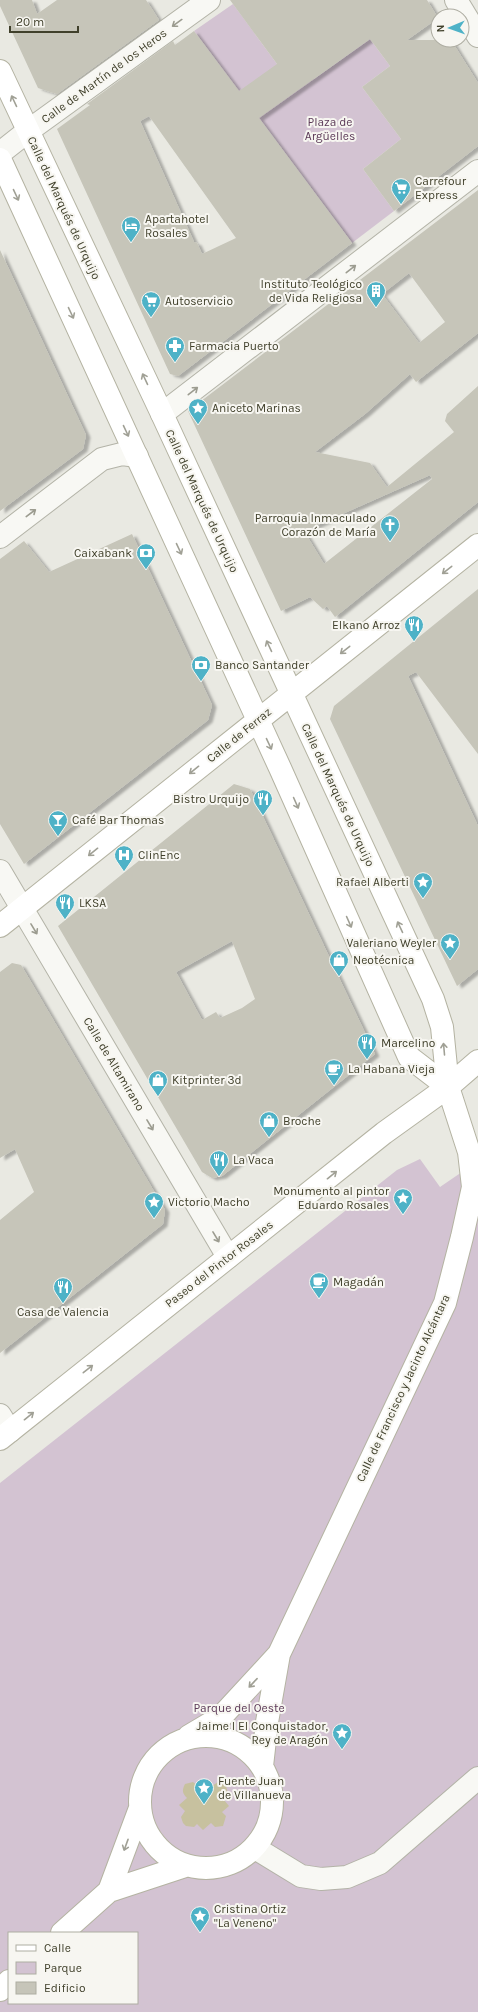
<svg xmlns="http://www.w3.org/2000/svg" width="478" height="2012" font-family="Karla,sans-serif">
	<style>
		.green { fill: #d3c3d2; fill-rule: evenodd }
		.water { fill: #c7c19f }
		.building { fill: #c6c5b9; fill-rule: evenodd; filter: url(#shadow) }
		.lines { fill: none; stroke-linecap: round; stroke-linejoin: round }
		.minor-casing { stroke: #b3b3a7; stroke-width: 24 }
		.major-casing { stroke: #b4b3a2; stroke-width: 24 }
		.minor { stroke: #f8f8f4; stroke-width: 22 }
		.major { stroke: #fff; stroke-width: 22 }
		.oneway { stroke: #9c9c90 }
		.oneway2 { stroke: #a0a095 }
		.labels { text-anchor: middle; stroke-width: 4; stroke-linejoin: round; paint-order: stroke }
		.street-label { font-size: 12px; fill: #40402b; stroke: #f7f6f1 }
		.park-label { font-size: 12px; fill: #5b3957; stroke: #f7f6f1 }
		.poi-label { font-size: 12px; fill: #40402b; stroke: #f7f6f1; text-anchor: start }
	</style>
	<defs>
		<filter id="shadow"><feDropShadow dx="4.5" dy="2.5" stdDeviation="1" flood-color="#0004"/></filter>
	</defs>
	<rect width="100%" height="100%" fill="#e9e9e2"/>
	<!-- green -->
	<path class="green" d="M 233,4 L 277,64 L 314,79 L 370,39 L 390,66 L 362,87 L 401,139 L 363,169 L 394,211 L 352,243 L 194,31 Z
		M 420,1159 L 440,1187 L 478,1161 L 478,2012 L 0,2012 L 0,1483 L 397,1170 ZM 9,1933 L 137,1933 L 137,2003 L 9,2003 Z"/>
	<!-- water -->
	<path class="water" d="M 206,1780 L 212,1786 L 218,1782 L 226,1786 L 228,1793 L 224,1800 L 229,1806 L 222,1812 L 226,1816 L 223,1826 L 215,1827 L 211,1823 L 203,1830 L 197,1824 L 194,1827 L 186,1826 L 183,1823 L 181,1817 L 185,1811 L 179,1805 L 187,1798 C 182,1793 182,1790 185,1784 L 193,1782 L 199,1787 Z"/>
	<!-- building -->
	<path class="building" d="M 0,0 L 32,0 L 37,14 L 57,0 L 146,0 L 159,20 L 57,94 L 38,88 L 0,6 Z
		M 230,0 L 427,0 L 438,18 L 407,40 L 451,40 L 478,83 L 478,146 L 394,211 L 363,169 L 401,139 L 362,87 L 390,66 L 370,39 L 259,118 L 352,243 L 178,376 L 170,374 L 57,129 L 90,105 L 87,104 L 173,41 L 175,45 L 194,31 L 239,91 L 277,64 ZM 149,116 L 236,238 L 202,254 L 197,243 L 194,242 L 140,121 Z
		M 478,190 L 478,333 L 416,382 L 410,374 L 365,414 L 315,452 L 370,463 L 387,487 L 454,432 L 445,421 L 447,414 L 478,386 L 478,502 L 335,617 L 327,606 L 323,609 L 310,597 L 281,611 L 188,411 ZM 409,273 L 445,322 L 419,343 L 382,294 ZM 430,475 L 432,479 L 324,564 L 304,531 Z
		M 0,250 L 86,435 L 83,449 L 0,511 Z
		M 132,534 L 212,705 L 208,720 L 24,864 L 0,824 L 0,559 L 24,541 L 49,572 Z
		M 478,589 L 478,754 L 416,672 L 408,676 L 478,826 L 478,969 L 457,986 L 330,719 L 334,706 Z
		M 234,784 L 250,789 L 375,1054 L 222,1176 L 212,1178 L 202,1172 L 58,926 ZM 232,941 L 255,999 L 242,1008 L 220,1018 L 216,1012 L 202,1020 L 176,972 Z
		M 12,963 L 21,965 L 165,1210 L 163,1224 L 0,1353 L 0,1220 L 34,1192 L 15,1149 L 0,1158 L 0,972 Z"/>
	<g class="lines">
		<!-- minor casing -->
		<g class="minor-casing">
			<path id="minor" d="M 456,0 L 478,36
				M 0,153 L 28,131 L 209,0
				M 162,414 L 478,171
				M 0,537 L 102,459 L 122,454 L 137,456
				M 0,871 L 228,1257
				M 0,1415 L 10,1431
				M 255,1848 L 301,1876 L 321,1879 L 347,1877 L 380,1863 L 478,1778"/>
		</g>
		<!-- major casing -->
		<g class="major-casing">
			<path id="major" d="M 0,71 L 162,414 L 433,999 L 442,1027 L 448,1087 L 469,1152 L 473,1187 L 462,1237 L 445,1303 L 279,1654 L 267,1722 L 262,1766
				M 0,159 L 280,768 L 409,1057 L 448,1087
				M 0,926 L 478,545
				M 0,1439 L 384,1133 L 448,1087 L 478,1061
				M140 1802a66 66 0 1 1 132 0a66 66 0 1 1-132 0Z
				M 189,1736 L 221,1717 L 279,1654
				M 109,1891 L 140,1808
				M 62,1933 L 109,1891 L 185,1866
				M 0,1990 L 9,1981"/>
		</g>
		<!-- minor -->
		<use href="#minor" class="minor"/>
		<!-- major -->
		<use href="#major" class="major"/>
	</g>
	<!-- one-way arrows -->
	<defs><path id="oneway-shaft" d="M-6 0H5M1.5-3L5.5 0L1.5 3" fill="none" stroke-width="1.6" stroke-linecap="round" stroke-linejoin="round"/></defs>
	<g class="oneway">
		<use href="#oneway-shaft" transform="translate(177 23) rotate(144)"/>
		<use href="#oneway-shaft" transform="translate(351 269) rotate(-38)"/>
		<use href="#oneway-shaft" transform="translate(193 391) rotate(-38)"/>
		<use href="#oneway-shaft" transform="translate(31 513) rotate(-37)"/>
		<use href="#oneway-shaft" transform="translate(34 929) rotate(59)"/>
		<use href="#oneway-shaft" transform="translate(150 1125) rotate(59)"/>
		<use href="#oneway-shaft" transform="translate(216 1237) rotate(59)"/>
	</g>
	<g class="oneway2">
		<use href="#oneway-shaft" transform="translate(14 101) rotate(-115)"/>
		<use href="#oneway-shaft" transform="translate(16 195) rotate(65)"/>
		<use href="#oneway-shaft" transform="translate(71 313) rotate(65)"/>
		<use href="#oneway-shaft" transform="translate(145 379) rotate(-115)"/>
		<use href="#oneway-shaft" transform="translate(126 431) rotate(65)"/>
		<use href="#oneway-shaft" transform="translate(179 549) rotate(65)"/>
		<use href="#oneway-shaft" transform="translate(447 570) rotate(142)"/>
		<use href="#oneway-shaft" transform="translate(269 646) rotate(-115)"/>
		<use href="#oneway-shaft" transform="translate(345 650) rotate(142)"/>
		<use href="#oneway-shaft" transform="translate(269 744) rotate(65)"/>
		<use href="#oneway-shaft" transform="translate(194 770) rotate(141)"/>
		<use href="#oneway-shaft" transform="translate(296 803) rotate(66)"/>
		<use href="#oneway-shaft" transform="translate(93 852) rotate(141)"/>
		<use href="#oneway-shaft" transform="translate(349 922) rotate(66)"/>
		<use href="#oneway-shaft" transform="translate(400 927) rotate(-115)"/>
		<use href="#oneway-shaft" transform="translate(444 1049) rotate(-95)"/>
		<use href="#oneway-shaft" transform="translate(332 1175) rotate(-39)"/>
		<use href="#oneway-shaft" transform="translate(88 1369) rotate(-38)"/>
		<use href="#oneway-shaft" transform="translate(29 1416) rotate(-39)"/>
		<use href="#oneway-shaft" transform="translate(253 1683) rotate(133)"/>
		<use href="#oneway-shaft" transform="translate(126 1845) rotate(110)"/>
	</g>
	<!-- icons -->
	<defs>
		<g id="supermarket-pin" transform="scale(1)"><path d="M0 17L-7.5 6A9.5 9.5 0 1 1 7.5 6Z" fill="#4eb2c7" stroke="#f7f6f1"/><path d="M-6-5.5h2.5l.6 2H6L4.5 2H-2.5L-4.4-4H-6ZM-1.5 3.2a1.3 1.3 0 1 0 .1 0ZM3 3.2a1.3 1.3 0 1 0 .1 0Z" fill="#fff"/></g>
		<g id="hotel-pin" transform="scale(1)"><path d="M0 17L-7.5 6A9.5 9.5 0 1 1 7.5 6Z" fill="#4eb2c7" stroke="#f7f6f1"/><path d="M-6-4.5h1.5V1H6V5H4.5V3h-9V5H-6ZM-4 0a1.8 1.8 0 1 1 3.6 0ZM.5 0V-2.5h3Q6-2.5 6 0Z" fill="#fff"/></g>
		<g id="building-pin" transform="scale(1)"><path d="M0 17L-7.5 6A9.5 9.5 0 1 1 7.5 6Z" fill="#4eb2c7" stroke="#f7f6f1"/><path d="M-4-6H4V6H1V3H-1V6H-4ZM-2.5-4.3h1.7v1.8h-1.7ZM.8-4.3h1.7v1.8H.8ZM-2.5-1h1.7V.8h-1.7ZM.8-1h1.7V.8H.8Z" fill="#fff"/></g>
		<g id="pharmacy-pin" transform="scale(1)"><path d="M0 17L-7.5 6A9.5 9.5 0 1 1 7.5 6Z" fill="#4eb2c7" stroke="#f7f6f1"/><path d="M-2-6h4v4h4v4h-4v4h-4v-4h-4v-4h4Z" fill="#fff"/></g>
		<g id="sight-pin" transform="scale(1)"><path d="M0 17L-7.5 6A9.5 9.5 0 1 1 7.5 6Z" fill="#4eb2c7" stroke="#f7f6f1"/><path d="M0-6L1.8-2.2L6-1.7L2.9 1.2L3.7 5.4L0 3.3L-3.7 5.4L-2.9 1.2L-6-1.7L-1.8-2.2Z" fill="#fff"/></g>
		<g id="church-pin" transform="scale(1)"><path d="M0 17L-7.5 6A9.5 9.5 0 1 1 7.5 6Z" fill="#4eb2c7" stroke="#f7f6f1"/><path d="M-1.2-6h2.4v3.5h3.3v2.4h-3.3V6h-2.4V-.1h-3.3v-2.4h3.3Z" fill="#fff"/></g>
		<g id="bank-pin" transform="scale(1)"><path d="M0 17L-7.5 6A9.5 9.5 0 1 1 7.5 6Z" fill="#4eb2c7" stroke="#f7f6f1"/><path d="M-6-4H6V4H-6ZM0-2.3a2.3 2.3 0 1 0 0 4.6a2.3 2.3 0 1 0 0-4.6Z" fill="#fff"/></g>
		<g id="restaurant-pin" transform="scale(1)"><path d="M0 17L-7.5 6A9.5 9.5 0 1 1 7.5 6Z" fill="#4eb2c7" stroke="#f7f6f1"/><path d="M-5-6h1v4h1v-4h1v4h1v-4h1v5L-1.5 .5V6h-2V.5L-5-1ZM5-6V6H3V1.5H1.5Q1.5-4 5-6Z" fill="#fff"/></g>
		<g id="bar-pin" transform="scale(1)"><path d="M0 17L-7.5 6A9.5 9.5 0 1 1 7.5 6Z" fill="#4eb2c7" stroke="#f7f6f1"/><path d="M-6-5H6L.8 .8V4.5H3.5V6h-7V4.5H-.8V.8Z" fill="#fff"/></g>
		<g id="hospital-pin" transform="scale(1)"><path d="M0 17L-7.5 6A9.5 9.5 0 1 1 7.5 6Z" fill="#4eb2c7" stroke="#f7f6f1"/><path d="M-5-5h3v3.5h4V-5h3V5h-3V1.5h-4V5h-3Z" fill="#fff"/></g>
		<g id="shop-pin" transform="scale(1)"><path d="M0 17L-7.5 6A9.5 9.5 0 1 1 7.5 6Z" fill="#4eb2c7" stroke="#f7f6f1"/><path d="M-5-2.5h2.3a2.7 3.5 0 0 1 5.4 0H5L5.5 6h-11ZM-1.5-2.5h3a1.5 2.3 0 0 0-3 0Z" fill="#fff"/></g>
		<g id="cafe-pin" transform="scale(1)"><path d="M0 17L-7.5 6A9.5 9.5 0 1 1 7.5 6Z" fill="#4eb2c7" stroke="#f7f6f1"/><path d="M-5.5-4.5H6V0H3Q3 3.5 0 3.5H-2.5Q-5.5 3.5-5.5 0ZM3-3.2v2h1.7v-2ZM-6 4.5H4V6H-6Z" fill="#fff"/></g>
	</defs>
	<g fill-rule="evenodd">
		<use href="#supermarket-pin" x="401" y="188"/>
		<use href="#hotel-pin" x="131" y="226"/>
		<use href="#building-pin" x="376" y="291"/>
		<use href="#supermarket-pin" x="151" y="301"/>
		<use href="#pharmacy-pin" x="175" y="346"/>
		<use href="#sight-pin" x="198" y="408"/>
		<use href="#church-pin" x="390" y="525"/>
		<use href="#bank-pin" x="146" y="553"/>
		<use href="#restaurant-pin" x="414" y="625"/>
		<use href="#bank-pin" x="201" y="665"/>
		<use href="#restaurant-pin" x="263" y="799"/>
		<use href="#bar-pin" x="58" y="820"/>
		<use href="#hospital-pin" x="124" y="855"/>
		<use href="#sight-pin" x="423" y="882"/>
		<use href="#restaurant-pin" x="65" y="903"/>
		<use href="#sight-pin" x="450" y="943"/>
		<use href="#shop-pin" x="339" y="960"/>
		<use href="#restaurant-pin" x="367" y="1043"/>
		<use href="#cafe-pin" x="334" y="1069"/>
		<use href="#shop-pin" x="158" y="1080"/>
		<use href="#shop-pin" x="269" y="1121"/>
		<use href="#restaurant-pin" x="219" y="1160"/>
		<use href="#sight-pin" x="403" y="1198"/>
		<use href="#sight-pin" x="154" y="1202"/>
		<use href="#cafe-pin" x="319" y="1282"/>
		<use href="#restaurant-pin" x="63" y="1287"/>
		<use href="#sight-pin" x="342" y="1733"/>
		<use href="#sight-pin" x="204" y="1788"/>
		<use href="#sight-pin" x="200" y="1916"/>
	</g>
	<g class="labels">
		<!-- street labels -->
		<g class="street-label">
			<text transform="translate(104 76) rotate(-36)" y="4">Calle de Martín de los Heros</text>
			<text transform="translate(64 208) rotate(65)" y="4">Calle del Marqués de Urquijo</text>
			<text transform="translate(202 501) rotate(65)" y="4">Calle del Marqués de Urquijo</text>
			<text transform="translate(239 735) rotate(-39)" y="4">Calle de Ferraz</text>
			<text transform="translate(338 795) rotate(65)" y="4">Calle del Marqués de Urquijo</text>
			<text transform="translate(114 1064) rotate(59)" y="4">Calle de Altamirano</text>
			<text transform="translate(219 1264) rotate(-38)" y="4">Paseo del Pintor Rosales</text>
			<text transform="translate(403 1388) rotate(-65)" y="4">Calle de Francisco y Jacinto Alcántara</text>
		</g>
		<!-- park labels -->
		<g class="park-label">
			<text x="330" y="126">Plaza de<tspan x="330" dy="14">Argüelles</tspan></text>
			<text x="239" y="1712">Parque del Oeste</text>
		</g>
		<!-- poi labels -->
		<g class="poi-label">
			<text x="415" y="185">Carrefour<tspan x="415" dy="14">Express</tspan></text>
			<text x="145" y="223">Apartahotel<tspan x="145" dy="14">Rosales</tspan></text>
			<text x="362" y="288" text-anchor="end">Instituto Teológico<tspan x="362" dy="14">de Vida Religiosa</tspan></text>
			<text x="165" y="305">Autoservicio</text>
			<text x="189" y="350">Farmacia Puerto</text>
			<text x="212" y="412">Aniceto Marinas</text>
			<text x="376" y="522" text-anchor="end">Parroquia Inmaculado<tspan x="376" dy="14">Corazón de María</tspan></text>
			<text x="132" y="557" text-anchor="end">Caixabank</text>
			<text x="400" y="629" text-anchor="end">Elkano Arroz</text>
			<text x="215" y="669">Banco Santander</text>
			<text x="249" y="803" text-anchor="end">Bistro Urquijo</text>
			<text x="72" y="824">Café Bar Thomas</text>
			<text x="138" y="859">ClinEnc</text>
			<text x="409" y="886" text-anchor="end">Rafael Alberti</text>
			<text x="79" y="907">LKSA</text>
			<text x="436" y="947" text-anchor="end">Valeriano Weyler</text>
			<text x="353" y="964">Neotécnica</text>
			<text x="381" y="1047">Marcelino</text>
			<text x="348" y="1073">La Habana Vieja</text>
			<text x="172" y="1084">Kitprinter 3d</text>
			<text x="283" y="1125">Broche</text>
			<text x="233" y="1164">La Vaca</text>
			<text x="389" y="1195" text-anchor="end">Monumento al pintor<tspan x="389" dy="14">Eduardo Rosales</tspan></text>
			<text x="168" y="1206">Victorio Macho</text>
			<text x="333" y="1286">Magadán</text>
			<text x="63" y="1316" text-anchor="middle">Casa de Valencia</text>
			<text x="328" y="1730" text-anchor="end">Jaime I El Conquistador,<tspan x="328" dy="14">Rey de Aragón</tspan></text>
			<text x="218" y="1785">Fuente Juan<tspan x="218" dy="14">de Villanueva</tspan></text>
			<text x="214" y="1913">Cristina Ortiz<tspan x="214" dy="14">"La Veneno"</tspan></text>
		</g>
	</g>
	<!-- legend -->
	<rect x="8" y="1932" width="130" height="72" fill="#f7f6f1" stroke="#aeada2"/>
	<rect x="16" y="1945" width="20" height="6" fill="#ffffff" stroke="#aeada2"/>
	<text x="44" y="1952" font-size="12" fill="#40402b">Calle</text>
	<rect x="16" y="1962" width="20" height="12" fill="#d3c3d2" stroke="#aeada2"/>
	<text x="44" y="1972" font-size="12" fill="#40402b">Parque</text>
	<rect x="16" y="1982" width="20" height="12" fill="#c6c5b9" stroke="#aeada2"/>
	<text x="44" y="1992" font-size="12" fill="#40402b">Edificio</text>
	<!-- north arrow -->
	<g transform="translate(450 28) rotate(268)"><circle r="19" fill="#f7f6f1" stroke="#aeada2"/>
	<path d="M0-3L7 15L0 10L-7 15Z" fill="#4eb2c7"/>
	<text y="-6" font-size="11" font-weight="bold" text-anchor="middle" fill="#40402b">N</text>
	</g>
	<!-- scale -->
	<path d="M10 26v6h68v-6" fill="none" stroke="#40402b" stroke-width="2"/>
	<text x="16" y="26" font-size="12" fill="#40402b" stroke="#f7f6f1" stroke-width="3" paint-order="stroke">20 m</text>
</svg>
